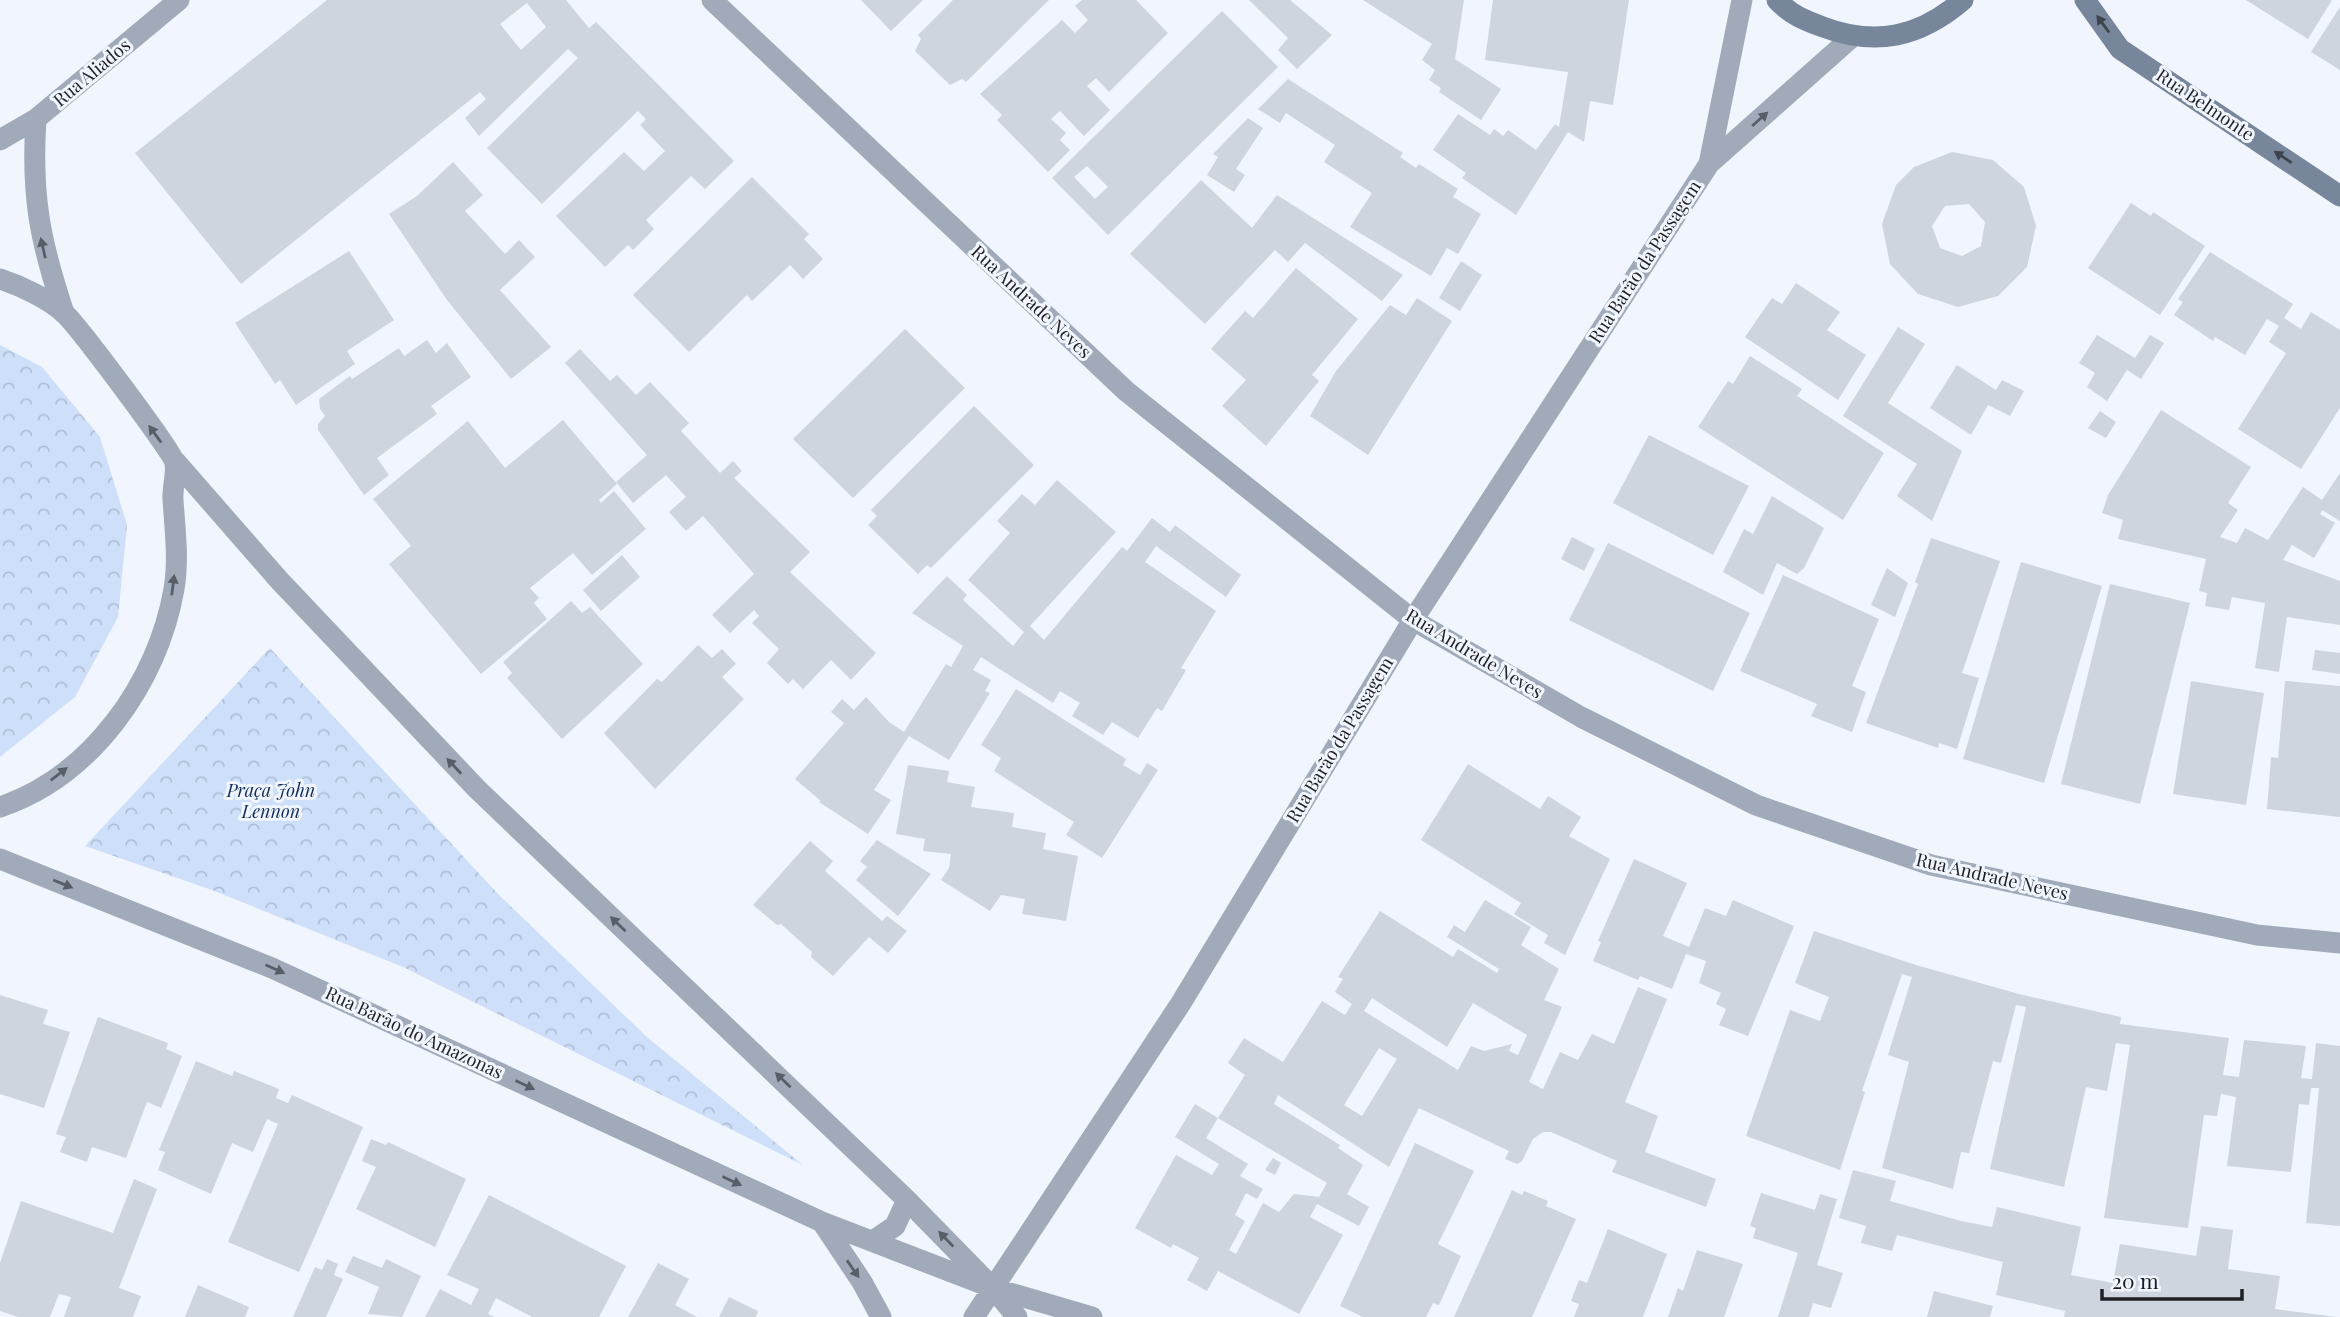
<svg xmlns="http://www.w3.org/2000/svg" width="2340" height="1317" font-family="'Playfair Display',serif">
	<style>
		.forest { fill: url(#forest-crowns) }
		.building { fill: #ced5df; fill-rule: evenodd }
		.lines { fill: none; stroke-linecap: round; stroke-linejoin: round }
		.minor { stroke: #a0aab9; stroke-width: 21 }
		.secondary { stroke: #78869c; stroke-width: 21 }
		.oneway { fill: #3e444e }
		.oneway2 { fill: #585e67 }
		.labels { text-anchor: middle; stroke-width: 6; stroke-linejoin: round; paint-order: stroke }
		.street-label { font-size: 18px; fill: #1e2024; stroke: #f0f5fe }
		.park-label { font-size: 18px; font-style: italic; fill: #102c57; stroke: #f0f5fe }
	</style>
	<defs>
		<pattern id="forest-crowns" width="20" height="18" patternUnits="userSpaceOnUse" patternTransform="scale(1.75)"><rect width="20" height="18" fill="#cedff9"/><path d="M2 6a3 3 0 1 1 6 0M12 15a3 3 0 1 1 6 0" fill="none" stroke="#b0bfd5"/></pattern>
	</defs>
	<rect width="100%" height="100%" fill="#f0f5fe"/>
	<!-- forest -->
	<path class="forest" d="M 0,345 L 42,367 L 100,437 L 127,525 L 118,617 L 75,697 L 0,757 Z
		M 270,648 L 499,895 L 648,1038 L 803,1165 L 403,967 L 212,890 L 85,846 Z"/>
	<!-- building -->
	<path class="building" d="M 327,0 L 566,0 L 589,28 L 596,22 L 734,161 L 705,189 L 691,176 L 646,220 L 654,229 L 633,250 L 628,245 L 605,267 L 556,216 L 624,152 L 644,171 L 665,151 L 640,125 L 646,119 L 638,111 L 542,204 L 487,148 L 578,58 L 568,49 L 479,136 L 465,118 L 486,99 L 480,92 L 241,284 L 135,153 ZM 527,3 L 546,27 L 521,50 L 500,24 Z
		M 861,0 L 923,0 L 891,31 Z
		M 953,0 L 1049,0 L 966,82 L 962,79 L 950,85 L 915,51 L 921,39 L 918,35 Z
		M 1082,0 L 1136,0 L 1168,33 L 1109,92 L 1096,78 L 1087,86 L 1110,110 L 1084,136 L 1060,111 L 1051,119 L 1066,133 L 1060,140 L 1070,150 L 1048,172 L 997,120 L 1002,115 L 980,94 L 1062,20 L 1075,33 L 1088,20 L 1075,6 Z
		M 1249,0 L 1290,0 L 1332,35 L 1297,69 L 1278,50 L 1288,38 Z
		M 1363,0 L 1464,0 L 1455,59 L 1501,89 L 1481,120 L 1439,92 L 1441,88 L 1429,80 L 1435,70 L 1422,60 L 1432,44 Z
		M 1493,0 L 1629,0 L 1613,105 L 1590,101 L 1584,142 L 1568,132 L 1516,215 L 1462,178 L 1466,173 L 1433,150 L 1458,114 L 1490,135 L 1494,129 L 1503,136 L 1508,130 L 1536,150 L 1555,124 L 1559,127 L 1568,72 L 1485,60 Z
		M 2246,0 L 2332,0 L 2308,39 Z
		M 2340,7 L 2340,70 L 2311,52 Z
		M 1222,11 L 1278,67 L 1108,235 L 1052,178 ZM 1087,166 L 1108,187 L 1095,199 L 1074,177 Z
		M 1288,79 L 1403,153 L 1400,157 L 1416,168 L 1419,164 L 1458,189 L 1453,197 L 1481,214 L 1458,254 L 1447,248 L 1431,276 L 1350,227 L 1372,193 L 1324,162 L 1335,145 L 1286,113 L 1280,123 L 1258,109 Z
		M 1248,118 L 1263,128 L 1236,169 L 1245,175 L 1234,192 L 1207,175 L 1218,157 L 1213,154 Z
		M 1952,152 L 1993,160 L 2024,187 L 2036,226 L 2027,267 L 1998,296 L 1958,307 L 1918,294 L 1890,264 L 1882,224 L 1896,185 L 1914,167 ZM 1969,204 L 1985,222 L 1981,246 L 1962,256 L 1940,248 L 1932,226 L 1945,206 Z
		M 453,162 L 483,195 L 465,211 L 505,254 L 519,240 L 535,257 L 500,290 L 551,347 L 511,379 L 447,300 L 389,214 L 417,196 Z
		M 752,177 L 809,234 L 804,239 L 823,259 L 803,279 L 790,265 L 752,301 L 747,295 L 689,352 L 633,295 Z
		M 1201,180 L 1252,228 L 1277,195 L 1403,275 L 1382,301 L 1305,243 L 1288,262 L 1275,250 L 1205,324 L 1130,254 Z
		M 2131,203 L 2151,216 L 2153,212 L 2205,246 L 2160,315 L 2088,268 Z
		M 349,251 L 394,320 L 347,351 L 355,364 L 296,405 L 280,380 L 275,384 L 235,323 Z
		M 2210,252 L 2293,304 L 2284,318 L 2301,329 L 2311,312 L 2340,330 L 2340,408 L 2301,469 L 2238,429 L 2286,353 L 2269,342 L 2279,326 L 2267,319 L 2245,355 L 2215,337 L 2213,341 L 2174,315 L 2183,302 L 2178,299 Z
		M 1461,261 L 1482,275 L 1460,311 L 1439,298 Z
		M 1296,268 L 1358,319 L 1312,375 L 1319,381 L 1266,446 L 1222,406 L 1246,380 L 1211,349 L 1245,311 L 1253,318 Z
		M 1796,283 L 1840,312 L 1827,330 L 1866,355 L 1838,400 L 1745,337 L 1772,298 L 1782,304 Z
		M 1417,298 L 1452,321 L 1368,455 L 1310,416 L 1336,371 L 1390,305 L 1406,315 Z
		M 1898,327 L 1925,344 L 1888,403 L 1962,451 L 1932,521 L 1897,496 L 1917,464 L 1843,416 Z
		M 905,329 L 965,388 L 853,498 L 793,439 Z
		M 2097,335 L 2135,358 L 2150,335 L 2164,343 L 2141,379 L 2127,370 L 2107,401 L 2087,387 L 2095,373 L 2079,363 Z
		M 427,340 L 436,353 L 447,343 L 471,377 L 431,406 L 437,414 L 377,458 L 389,475 L 364,495 L 318,430 L 318,424 L 325,416 L 320,409 L 319,399 L 350,376 L 352,379 L 399,348 L 404,356 Z
		M 580,349 L 610,381 L 617,375 L 636,395 L 650,382 L 689,423 L 681,431 L 720,473 L 733,461 L 742,471 L 734,478 L 810,552 L 790,572 L 876,653 L 851,680 L 831,660 L 803,689 L 793,679 L 788,684 L 767,663 L 779,649 L 752,623 L 759,616 L 754,610 L 730,633 L 712,615 L 754,574 L 703,516 L 686,531 L 669,512 L 686,497 L 666,475 L 633,503 L 616,482 L 647,455 L 565,363 Z
		M 1750,356 L 1802,389 L 1797,396 L 1884,453 L 1843,520 L 1698,427 L 1728,381 L 1733,384 Z
		M 1957,365 L 1996,390 L 2002,380 L 2024,391 L 2010,416 L 1988,405 L 1971,435 L 1930,408 Z
		M 974,406 L 1034,465 L 931,568 L 927,565 L 918,574 L 868,525 L 877,516 L 871,510 Z
		M 2161,410 L 2251,467 L 2228,503 L 2238,510 L 2220,537 L 2237,543 L 2245,528 L 2268,540 L 2303,487 L 2322,500 L 2340,473 L 2340,521 L 2322,510 L 2320,514 L 2335,523 L 2314,558 L 2292,545 L 2283,560 L 2340,581 L 2340,625 L 2287,617 L 2279,672 L 2255,668 L 2265,603 L 2232,597 L 2229,610 L 2205,606 L 2207,593 L 2199,591 L 2206,559 L 2118,539 L 2123,520 L 2102,513 L 2108,495 Z
		M 2100,411 L 2116,422 L 2106,438 L 2088,428 Z
		M 563,420 L 617,484 L 599,500 L 601,503 L 614,491 L 646,529 L 592,575 L 573,553 L 530,588 L 539,598 L 534,603 L 547,619 L 481,674 L 389,564 L 411,546 L 373,499 L 468,421 L 505,468 Z
		M 1649,435 L 1749,486 L 1713,555 L 1613,503 Z
		M 1057,480 L 1116,532 L 1030,626 L 1044,640 L 1122,547 L 1127,551 L 1152,518 L 1170,532 L 1175,525 L 1241,575 L 1226,597 L 1156,546 L 1145,562 L 1216,611 L 1181,668 L 1186,670 L 1162,711 L 1157,708 L 1138,738 L 1112,722 L 1103,735 L 1072,716 L 1080,703 L 1060,691 L 1053,703 L 981,657 L 973,670 L 991,680 L 985,691 L 990,693 L 949,760 L 909,736 L 874,790 L 891,800 L 868,834 L 819,802 L 821,801 L 795,779 L 844,723 L 831,712 L 842,699 L 854,710 L 866,697 L 889,722 L 904,732 L 946,664 L 951,667 L 963,646 L 912,613 L 947,576 L 967,595 L 963,600 L 1013,646 L 1024,632 L 968,580 L 1010,533 L 997,521 L 1022,494 L 1035,505 Z
		M 1772,496 L 1824,528 L 1804,568 L 1797,574 L 1777,563 L 1763,595 L 1723,572 L 1744,529 L 1753,534 Z
		M 1572,537 L 1595,549 L 1584,571 L 1561,559 Z
		M 1931,538 L 2000,561 L 1962,673 L 1979,678 L 1957,749 L 1939,743 L 1938,748 L 1866,723 L 1918,584 L 1915,582 Z
		M 1608,543 L 1750,613 L 1713,691 L 1569,620 Z
		M 622,555 L 640,577 L 601,611 L 583,590 Z
		M 2021,562 L 2102,586 L 2044,783 L 1963,759 Z
		M 1887,568 L 1908,583 L 1895,617 L 1871,605 Z
		M 1783,575 L 1879,619 L 1852,686 L 1866,692 L 1852,732 L 1811,716 L 1817,704 L 1740,671 Z
		M 2110,584 L 2190,603 L 2140,804 L 2061,784 Z
		M 571,601 L 582,613 L 590,607 L 643,664 L 562,739 L 507,678 L 512,673 L 503,662 Z
		M 698,645 L 712,658 L 722,649 L 736,664 L 722,677 L 744,699 L 655,789 L 604,733 L 657,679 L 662,682 Z
		M 2315,650 L 2340,653 L 2340,674 L 2312,670 Z
		M 2191,681 L 2264,693 L 2246,805 L 2173,794 Z
		M 2285,681 L 2340,686 L 2340,817 L 2267,809 L 2271,757 L 2278,758 Z
		M 1016,689 L 1126,759 L 1123,765 L 1140,775 L 1147,763 L 1158,770 L 1102,858 L 1066,835 L 1074,822 L 994,771 L 1001,758 L 981,745 Z
		M 1468,764 L 1540,809 L 1548,796 L 1581,817 L 1569,836 L 1610,859 L 1565,955 L 1544,943 L 1548,935 L 1514,914 L 1521,903 L 1421,840 Z
		M 908,765 L 949,771 L 947,782 L 975,787 L 971,807 L 1014,813 L 1012,827 L 1046,833 L 1043,849 L 1078,856 L 1066,921 L 1022,914 L 1025,899 L 1001,895 L 990,911 L 941,880 L 949,868 L 951,854 L 923,851 L 925,839 L 896,834 Z
		M 877,840 L 931,874 L 898,916 L 856,880 L 867,867 L 860,861 Z
		M 810,841 L 833,861 L 825,871 L 882,921 L 887,916 L 907,931 L 888,953 L 869,937 L 833,976 L 811,957 L 812,952 L 781,924 L 777,925 L 753,905 Z
		M 1634,859 L 1687,883 L 1663,936 L 1689,947 L 1705,908 L 1726,916 L 1733,900 L 1794,926 L 1748,1036 L 1719,1025 L 1726,1009 L 1716,1004 L 1721,993 L 1699,983 L 1706,961 L 1686,954 L 1672,989 L 1640,976 L 1638,980 L 1593,961 L 1601,942 L 1598,941 Z
		M 1485,900 L 1531,927 L 1521,945 L 1559,969 L 1544,1000 L 1562,1007 L 1529,1082 L 1543,1089 L 1560,1052 L 1578,1060 L 1592,1034 L 1614,1044 L 1638,987 L 1667,999 L 1625,1102 L 1658,1116 L 1645,1152 L 1716,1179 L 1706,1207 L 1612,1172 L 1617,1161 L 1551,1132 L 1543,1132 L 1533,1139 L 1522,1161 L 1517,1164 L 1505,1159 L 1509,1151 L 1419,1108 L 1389,1167 L 1278,1095 L 1274,1104 L 1340,1145 L 1338,1148 L 1363,1165 L 1347,1194 L 1369,1207 L 1359,1226 L 1317,1204 L 1310,1217 L 1343,1235 L 1299,1314 L 1218,1271 L 1207,1291 L 1187,1280 L 1199,1258 L 1173,1244 L 1171,1248 L 1135,1228 L 1176,1155 L 1212,1175 L 1219,1164 L 1175,1137 L 1195,1104 L 1218,1118 L 1206,1138 L 1248,1164 L 1240,1176 L 1263,1189 L 1257,1199 L 1246,1193 L 1235,1215 L 1245,1221 L 1229,1250 L 1236,1254 L 1263,1203 L 1279,1212 L 1294,1194 L 1319,1197 L 1327,1183 L 1218,1118 L 1245,1075 L 1228,1063 L 1244,1038 L 1283,1062 L 1322,1001 L 1345,1015 L 1352,1004 L 1335,992 L 1343,979 L 1338,977 L 1380,911 L 1453,957 L 1458,949 L 1497,973 L 1499,969 L 1447,937 L 1454,925 L 1465,932 ZM 1372,998 L 1447,1047 L 1473,1003 L 1527,1035 L 1518,1055 L 1509,1051 L 1512,1044 L 1484,1051 L 1471,1046 L 1458,1070 L 1364,1011 ZM 1379,1048 L 1397,1059 L 1362,1116 L 1344,1105 Z
		M 1814,931 L 1916,965 L 2019,994 L 2121,1017 L 2120,1024 L 2229,1038 L 2223,1075 L 2239,1077 L 2244,1040 L 2306,1046 L 2301,1078 L 2312,1079 L 2316,1043 L 2340,1046 L 2340,1226 L 2306,1223 L 2319,1088 L 2311,1088 L 2309,1105 L 2299,1104 L 2291,1172 L 2227,1166 L 2236,1097 L 2221,1094 L 2217,1116 L 2204,1115 L 2188,1228 L 2104,1218 L 2130,1045 L 2116,1043 L 2107,1091 L 2086,1087 L 2064,1187 L 1990,1169 L 2026,1007 L 2016,1005 L 2001,1063 L 1993,1061 L 1969,1153 L 1961,1152 L 1953,1189 L 1882,1168 L 1909,1062 L 1888,1055 L 1912,977 L 1902,974 L 1862,1091 L 1865,1092 L 1840,1170 L 1746,1136 L 1790,1010 L 1820,1021 L 1829,997 L 1795,983 Z
		M 0,995 L 48,1010 L 43,1024 L 70,1032 L 44,1108 L 0,1094 Z
		M 98,1017 L 168,1043 L 166,1049 L 182,1056 L 161,1108 L 147,1102 L 126,1158 L 92,1147 L 87,1162 L 60,1152 L 66,1137 L 56,1134 Z
		M 196,1061 L 232,1076 L 234,1071 L 279,1089 L 276,1098 L 288,1103 L 292,1095 L 363,1127 L 299,1272 L 228,1242 L 278,1124 L 267,1119 L 253,1152 L 232,1143 L 211,1194 L 158,1170 L 165,1152 L 159,1150 Z
		M 371,1139 L 386,1145 L 388,1142 L 466,1179 L 435,1247 L 356,1209 L 376,1167 L 362,1161 Z
		M 1415,1143 L 1474,1171 L 1438,1244 L 1461,1256 L 1439,1305 L 1433,1303 L 1426,1317 L 1363,1317 L 1340,1306 Z
		M 1273,1158 L 1281,1163 L 1275,1175 L 1265,1170 Z
		M 1853,1170 L 1896,1181 L 1890,1201 L 1961,1221 L 1992,1227 L 1997,1207 L 2081,1227 L 2071,1275 L 2113,1283 L 2120,1244 L 2196,1256 L 2201,1226 L 2233,1230 L 2228,1269 L 2280,1276 L 2275,1309 L 2337,1317 L 2064,1317 L 2065,1311 L 1996,1295 L 2003,1262 L 1897,1235 L 1892,1251 L 1861,1243 L 1866,1226 L 1839,1218 Z
		M 134,1179 L 157,1189 L 119,1288 L 141,1296 L 133,1317 L 64,1317 L 71,1297 L 59,1294 L 50,1317 L 18,1317 L 0,1311 L 0,1263 L 21,1201 L 113,1233 Z
		M 1512,1190 L 1522,1195 L 1524,1191 L 1548,1201 L 1546,1206 L 1576,1219 L 1532,1317 L 1454,1317 Z
		M 1761,1193 L 1815,1210 L 1820,1194 L 1837,1199 L 1817,1265 L 1843,1273 L 1831,1308 L 1813,1303 L 1809,1317 L 1778,1317 L 1798,1253 L 1753,1238 L 1756,1228 L 1750,1226 Z
		M 489,1195 L 626,1266 L 599,1317 L 532,1317 L 496,1298 L 488,1314 L 494,1317 L 425,1317 L 440,1289 L 471,1305 L 479,1289 L 447,1275 Z
		M 1608,1229 L 1667,1254 L 1643,1317 L 1574,1317 L 1579,1304 L 1571,1301 L 1579,1280 L 1587,1283 Z
		M 1697,1250 L 1743,1264 L 1724,1317 L 1668,1317 L 1678,1288 L 1683,1291 Z
		M 353,1256 L 382,1268 L 386,1259 L 421,1276 L 402,1317 L 368,1314 L 379,1287 L 345,1272 Z
		M 327,1259 L 338,1264 L 334,1275 L 343,1279 L 326,1317 L 293,1317 L 315,1267 L 322,1270 Z
		M 658,1263 L 689,1279 L 675,1305 L 697,1317 L 628,1317 Z
		M 198,1285 L 249,1307 L 245,1317 L 185,1317 Z
		M 1934,1291 L 1993,1306 L 1990,1317 L 1927,1317 Z
		M 729,1297 L 758,1311 L 756,1317 L 719,1317 Z"/>
	<g class="lines">
		<!-- minor -->
		<path class="minor" d="M 712,0 L 1126,391 L 1413,620 L 1581,717 L 1756,805 L 1931,865 L 2257,935 L 2340,943
			M 36,119 C 31,196 40,241 64,313
			M 0,140 L 36,119 L 179,0
			M 1709,164 L 1742,0
			M 0,279 C 21,286 49,299 65,314 C 78,326 173,452 175,463 C 177,474 172,488 173,500 C 175,530 179,560 174,589 C 158,682 92,776 0,807
			M 175,461 L 279,580 L 477,789 L 907,1200 L 993,1288 L 1017,1317
			M 0,859 L 272,968 L 822,1222 L 993,1288 L 1092,1317
			M 822,1222 L 862,1282 L 881,1317
			M 873,1241 L 895,1226 L 907,1200
			M 974,1317 L 1181,1003 L 1413,620 L 1709,164 L 1851,38"/>
		<!-- secondary -->
		<path class="secondary" d="M 1777,0 C 1791,15 1804,20 1823,27 C 1876,47 1920,37 1963,0
			M 2085,0 L 2120,49 L 2340,196"/>
	</g>
	<!-- one-way arrows -->
	<defs><path id="oneway-solid" d="M-6-.8H1V-3.2L6.5 0L1 3.2V.8H-6Z" transform="scale(1.75)"/></defs>
	<g class="oneway">
		<use href="#oneway-solid" transform="translate(2103 24) rotate(-126)"/>
		<use href="#oneway-solid" transform="translate(2283 157) rotate(-146)"/>
	</g>
	<g class="oneway2">
		<use href="#oneway-solid" transform="translate(1760 119) rotate(-42)"/>
		<use href="#oneway-solid" transform="translate(43 248) rotate(-103)"/>
		<use href="#oneway-solid" transform="translate(155 434) rotate(-126)"/>
		<use href="#oneway-solid" transform="translate(173 585) rotate(-83)"/>
		<use href="#oneway-solid" transform="translate(454 766) rotate(-133)"/>
		<use href="#oneway-solid" transform="translate(59 774) rotate(-38)"/>
		<use href="#oneway-solid" transform="translate(63 884) rotate(22)"/>
		<use href="#oneway-solid" transform="translate(618 924) rotate(-136)"/>
		<use href="#oneway-solid" transform="translate(275 969) rotate(24)"/>
		<use href="#oneway-solid" transform="translate(783 1080) rotate(-136)"/>
		<use href="#oneway-solid" transform="translate(525 1085) rotate(25)"/>
		<use href="#oneway-solid" transform="translate(732 1181) rotate(25)"/>
		<use href="#oneway-solid" transform="translate(946 1239) rotate(-134)"/>
		<use href="#oneway-solid" transform="translate(853 1269) rotate(55)"/>
	</g>
	<g class="labels">
		<!-- street labels -->
		<g class="street-label">
			<text transform="translate(92 73) rotate(-40)" y="6">Rua Aliados</text>
			<text transform="translate(2205 105) rotate(34)" y="6">Rua Belmonte</text>
			<text transform="translate(1645 262) rotate(-57)" y="6">Rua Barão da Passagem</text>
			<text transform="translate(1031 302) rotate(43)" y="6">Rua Andrade Neves</text>
			<text transform="translate(1474 654) rotate(31)" y="6">Rua Andrade Neves</text>
			<text transform="translate(1340 740) rotate(-59)" y="6">Rua Barão da Passagem</text>
			<text transform="translate(1992 877) rotate(13)" y="6">Rua Andrade Neves</text>
			<text transform="translate(414 1033) rotate(25)" y="6">Rua Barão do Amazonas</text>
		</g>
		<!-- park labels -->
		<g class="park-label">
			<text x="271" y="797">Praça John<tspan x="271" dy="21">Lennon</tspan></text>
		</g>
	</g>
	<!-- scale -->
	<path d="M2102 1289v10h140v-10" fill="none" stroke="#1e2024" stroke-width="3.5"/>
	<text x="2112" y="1289" font-size="21" fill="#1e2024" stroke="#f0f5fe" stroke-width="5" paint-order="stroke">20 m</text>
</svg>
